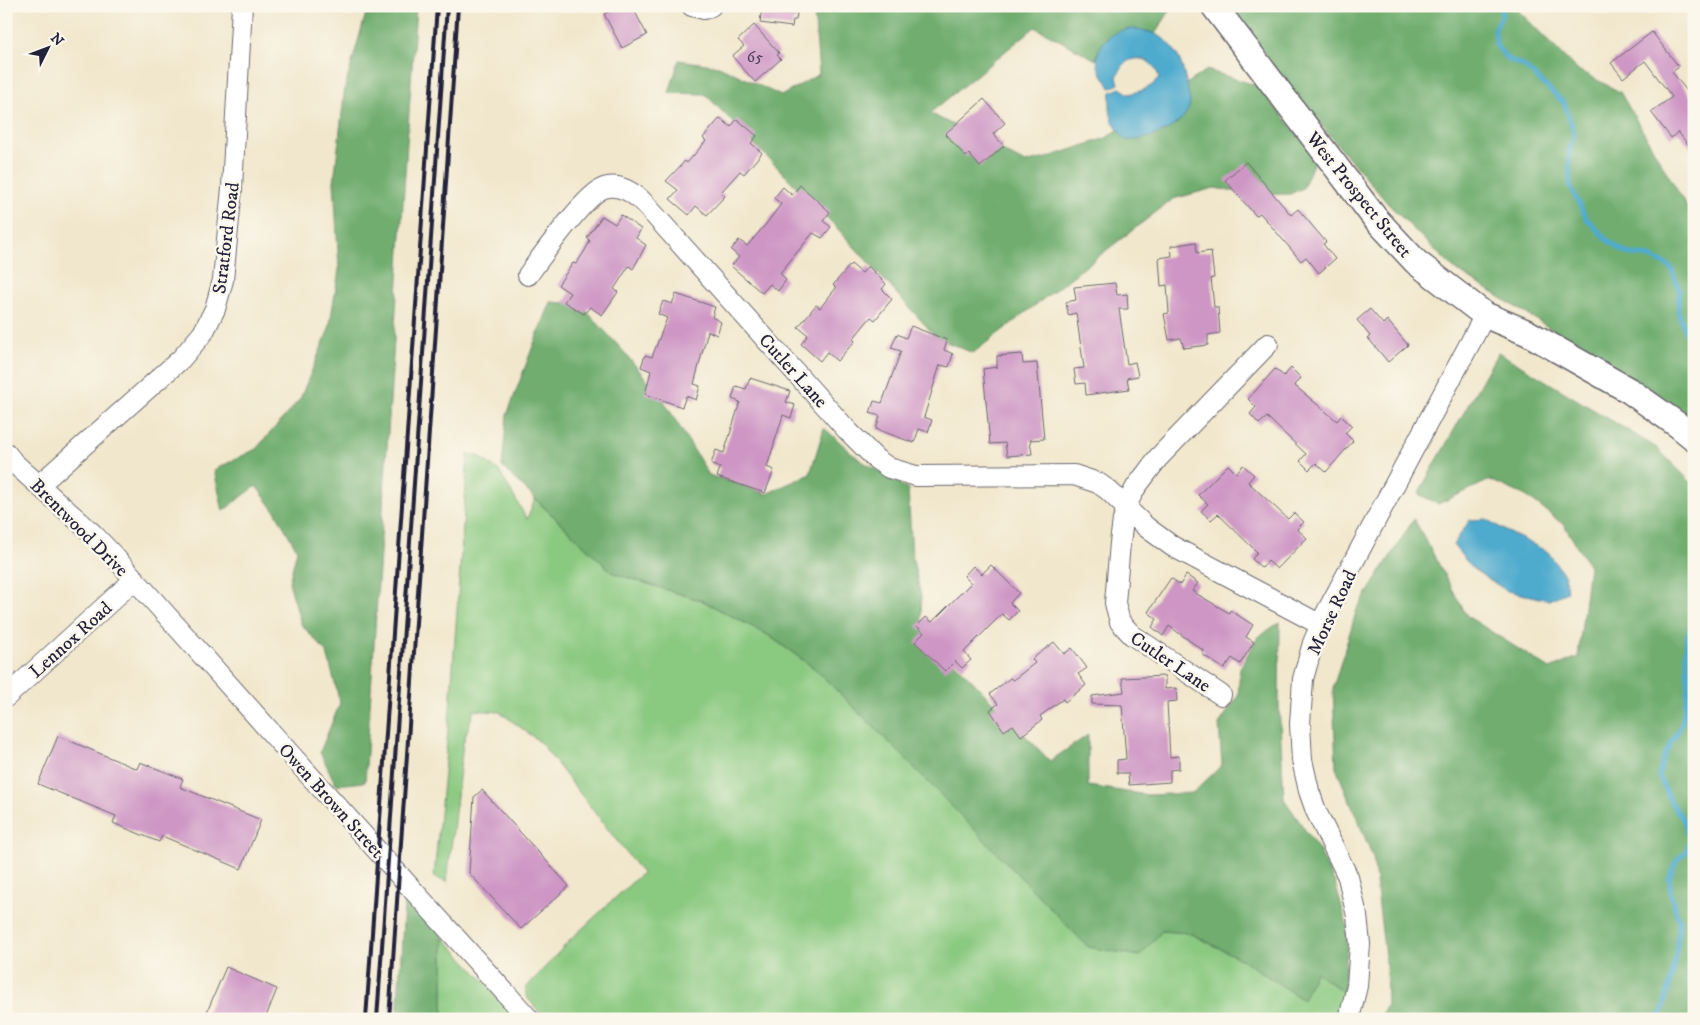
<svg xmlns="http://www.w3.org/2000/svg" width="1700" height="1025" font-family="'IM FELL DW Pica',serif">
	<style>
		.green { fill: #8ac980; stroke: #56765e }
		.forest { fill: #6fad6e; stroke: #486854 }
		.water { fill: #50abce; stroke: #396684 }
		.lines { fill: none; stroke-linecap: round; stroke-linejoin: round }
		.stream { stroke: #50abce; stroke-width: 5 }
		.building { fill: #ce96c5 }
		.minor-casing { stroke: #6a676e; stroke-width: 22 }
		.tertiary-casing { stroke: #6a676e; stroke-width: 28 }
		.minor { stroke: #fff; stroke-width: 20 }
		.tertiary { stroke: #fff; stroke-width: 25 }
		.rail { stroke: #22223b; stroke-width: 4 }
		.labels { text-anchor: middle; stroke-width: 5; stroke-linejoin: round; paint-order: stroke }
		.number-label { font-size: 16px; fill: #4d3f5e }
		.street-label { font-size: 19px; fill: #22223b; stroke: #fbf7ec }
	</style>
	<rect width="100%" height="100%" fill="#fbf7ec"/>
	<filter id="ink" filterUnits="userSpaceOnUse"><feTurbulence type="fractalNoise" baseFrequency=".02" numOctaves="2"/><feDisplacementMap in="SourceGraphic" scale="10" xChannelSelector="R" yChannelSelector="G"/><feConvolveMatrix kernelMatrix="1 2 1 2 8 2 1 2 1" color-interpolation-filters="sRGB"/></filter>
	<filter id="wash" filterUnits="userSpaceOnUse"><feTurbulence type="fractalNoise" baseFrequency=".0096" numOctaves="4" result="noise"/><feDisplacementMap in="SourceGraphic" scale="20" xChannelSelector="R" yChannelSelector="G"/><feGaussianBlur stdDeviation="1.12" result="paint"/><feColorMatrix in="noise" values="0 0 0 0 0 0 0 0 0 0 0 0 0 0 0 0 0 1.4 0 .05"/><feComposite in="paint" operator="in"/></filter>
	<g filter="url(#wash)">
		<rect width="100%" height="100%" fill="#f1e7cc"/>
		<!-- green -->
		<path class="green" d="M 468,455 L 477,455 L 499,471 L 527,519 L 535,499 L 613,573 L 703,601 L 768,635 L 814,668 L 902,755 L 1162,931 L 1189,933 L 1243,960 L 1303,999 L 1315,972 L 1344,992 L 1334,1019 L 545,1019 L 526,996 L 526,988 L 571,939 L 642,873 L 540,742 L 500,712 L 474,710 L 463,743 L 447,882 L 434,877 L 450,709 Z
			M 443,937 L 520,1019 L 443,1019 Z"/>
		<!-- forest -->
		<path class="forest" d="M 368,6 L 416,6 L 365,782 L 336,785 L 320,752 L 340,703 L 327,653 L 301,624 L 289,582 L 297,550 L 275,511 L 256,486 L 223,511 L 214,470 L 256,449 L 300,399 L 329,329 L 339,270 L 334,182 L 345,87 Z
			M 813,6 L 1173,6 L 1155,34 L 1136,29 L 1106,39 L 1099,49 L 1096,60 L 1035,27 L 930,113 L 1025,163 L 1046,158 L 1106,138 L 1207,70 L 1258,86 L 1316,157 L 1303,188 L 1290,194 L 1257,195 L 1214,188 L 1173,199 L 973,353 L 937,338 L 837,228 L 705,94 L 669,93 L 679,60 L 719,66 L 781,96 L 819,74 L 815,22 Z
			M 1232,6 L 1518,6 L 1519,11 L 1576,69 L 1620,92 L 1694,219 L 1694,420 L 1670,403 L 1453,268 L 1389,205 L 1286,84 Z
			M 551,302 L 580,304 L 624,352 L 662,398 L 709,475 L 766,494 L 810,474 L 824,428 L 860,460 L 908,489 L 912,556 L 921,596 L 922,629 L 1050,761 L 1088,735 L 1088,786 L 1147,795 L 1193,793 L 1222,765 L 1219,724 L 1238,696 L 1240,668 L 1258,637 L 1280,622 L 1279,704 L 1284,799 L 1319,850 L 1335,883 L 1348,929 L 1344,992 L 1315,972 L 1303,1000 L 1243,960 L 1189,933 L 1162,931 L 1140,956 L 1088,947 L 902,755 L 814,668 L 768,635 L 703,601 L 613,573 L 502,467 L 507,415 L 533,346 Z
			M 1498,352 L 1657,448 L 1694,485 L 1694,1019 L 1380,1019 L 1387,1004 L 1386,965 L 1373,857 L 1336,768 L 1333,688 L 1357,609 L 1414,519 L 1467,616 L 1550,669 L 1578,657 L 1589,566 L 1564,525 L 1526,496 L 1490,480 L 1438,504 L 1418,494 Z
			M 405,889 L 443,937 L 443,1019 L 397,1019 Z"/>
		<!-- water -->
		<path class="water" d="M 1136,29 C 1142,30 1149,31 1155,34 C 1182,45 1185,77 1190,102 C 1188,126 1147,142 1126,140 C 1111,123 1108,114 1111,92 L 1120,88 L 1129,94 C 1141,91 1152,88 1159,78 C 1156,64 1143,54 1128,61 C 1123,64 1119,72 1117,77 L 1119,84 L 1110,88 C 1107,81 1103,77 1100,71 C 1092,54 1103,37 1120,31 C 1125,29 1131,29 1136,29 Z
			M 1486,519 L 1506,531 L 1548,552 L 1565,576 L 1567,592 L 1549,600 L 1507,591 L 1473,569 L 1453,545 L 1470,520 Z"/>
		<g class="lines">
			<!-- stream -->
			<path class="stream" d="M 1500,6 L 1502,15 L 1495,29 L 1496,45 L 1507,59 L 1524,66 L 1564,103 L 1574,133 L 1569,155 L 1570,186 L 1586,218 L 1607,240 L 1626,253 L 1650,257 L 1671,267 L 1679,290 L 1678,311 L 1687,337 L 1694,341
				M 1660,1019 L 1670,984 L 1676,953 L 1679,921 L 1672,900 L 1669,878 L 1676,861 L 1686,852 L 1690,839 L 1684,821 L 1671,802 L 1659,776 L 1663,758 L 1682,724 L 1688,687 L 1686,641 L 1694,616"/>
		</g>
		<g id="blocks">
			<!-- building -->
			<path class="building" d="M 619,6 L 632,6 L 647,35 L 622,48 L 604,14 Z
				M 762,6 L 798,6 L 796,20 L 793,20 L 792,27 L 760,23 Z
				M 754,25 L 779,53 L 777,55 L 781,59 L 755,82 L 732,56 L 744,46 L 738,40 Z
				M 1652,32 L 1679,67 L 1672,72 L 1694,100 L 1694,152 L 1678,132 L 1671,138 L 1651,112 L 1672,97 L 1645,61 L 1623,78 L 1611,63 Z
				M 984,99 L 1005,123 L 993,134 L 1004,146 L 980,167 L 969,154 L 966,157 L 945,134 Z
				M 720,118 L 731,127 L 737,119 L 757,136 L 751,143 L 762,153 L 744,174 L 740,171 L 721,192 L 725,196 L 707,215 L 696,206 L 689,215 L 670,199 L 678,190 L 666,181 L 685,161 L 687,163 L 706,141 L 703,138 Z
				M 1246,162 L 1291,215 L 1298,209 L 1326,242 L 1323,244 L 1335,259 L 1319,273 L 1306,257 L 1301,261 L 1260,213 L 1256,216 L 1225,180 Z
				M 800,185 L 830,212 L 823,221 L 831,227 L 822,238 L 813,233 L 780,273 L 786,280 L 778,291 L 770,284 L 762,293 L 731,266 L 739,257 L 731,250 L 739,240 L 747,246 L 766,224 L 781,204 L 774,198 L 783,187 L 792,195 Z
				M 621,215 L 641,229 L 636,238 L 646,245 L 633,269 L 629,266 L 614,289 L 618,292 L 602,315 L 590,307 L 584,314 L 564,302 L 570,293 L 558,285 L 573,263 L 576,264 L 584,252 L 590,241 L 587,238 L 602,216 L 615,224 Z
				M 1196,242 L 1197,253 L 1211,251 L 1214,278 L 1211,278 L 1214,307 L 1218,307 L 1220,333 L 1208,335 L 1208,345 L 1184,348 L 1181,338 L 1169,340 L 1164,314 L 1169,313 L 1167,285 L 1161,286 L 1159,258 L 1172,256 L 1171,246 Z
				M 851,264 L 862,273 L 868,266 L 886,284 L 882,289 L 892,299 L 875,320 L 871,317 L 861,329 L 853,339 L 855,341 L 837,361 L 827,352 L 820,361 L 801,344 L 808,335 L 798,327 L 816,305 L 820,308 L 836,288 L 833,285 Z
				M 1115,283 L 1117,295 L 1127,294 L 1128,309 L 1119,309 L 1127,364 L 1135,362 L 1138,376 L 1127,378 L 1129,389 L 1086,395 L 1085,383 L 1076,384 L 1074,369 L 1084,368 L 1076,313 L 1068,315 L 1066,302 L 1076,300 L 1074,287 Z
				M 676,294 L 715,307 L 712,317 L 721,322 L 717,335 L 708,331 L 694,384 L 700,386 L 696,400 L 686,396 L 682,407 L 645,394 L 651,371 L 641,367 L 645,355 L 652,357 L 667,318 L 658,314 L 663,301 L 672,304 Z
				M 1370,309 L 1383,324 L 1387,320 L 1408,345 L 1388,362 L 1368,338 L 1370,336 L 1357,320 Z
				M 911,326 L 947,340 L 944,350 L 953,354 L 949,367 L 940,365 L 924,417 L 932,420 L 928,432 L 919,429 L 914,443 L 876,429 L 880,416 L 870,413 L 874,401 L 882,403 L 901,351 L 891,348 L 897,334 L 906,338 Z
				M 1022,354 L 1023,364 L 1037,363 L 1044,439 L 1030,440 L 1032,454 L 1007,456 L 1005,443 L 990,444 L 983,369 L 997,367 L 997,356 Z
				M 1291,368 L 1301,378 L 1294,385 L 1337,421 L 1341,416 L 1352,426 L 1345,433 L 1353,441 L 1326,472 L 1316,463 L 1309,470 L 1300,461 L 1306,454 L 1267,417 L 1259,424 L 1250,414 L 1256,407 L 1248,399 L 1275,369 L 1284,376 Z
				M 750,378 L 790,391 L 786,402 L 795,405 L 791,418 L 783,415 L 767,467 L 774,470 L 765,493 L 717,477 L 720,468 L 711,464 L 716,450 L 724,453 L 740,402 L 732,399 L 736,386 L 746,389 Z
				M 1228,465 L 1236,473 L 1243,465 L 1254,475 L 1248,482 L 1288,519 L 1294,513 L 1304,522 L 1297,529 L 1307,538 L 1277,569 L 1268,561 L 1262,568 L 1252,559 L 1257,552 L 1218,514 L 1211,520 L 1201,511 L 1208,504 L 1198,495 Z
				M 991,565 L 1019,593 L 1010,603 L 1018,611 L 1009,620 L 1002,614 L 964,652 L 971,660 L 962,668 L 955,661 L 945,671 L 915,642 L 924,633 L 917,626 L 926,617 L 932,622 L 971,583 L 964,576 L 973,566 L 982,574 Z
				M 1186,575 L 1198,583 L 1192,591 L 1229,613 L 1230,610 L 1253,625 L 1246,637 L 1254,642 L 1240,664 L 1232,658 L 1224,669 L 1202,654 L 1204,651 L 1169,626 L 1163,636 L 1152,627 L 1157,619 L 1148,612 L 1171,578 L 1180,585 Z
				M 1054,642 L 1064,654 L 1072,648 L 1087,668 L 1078,674 L 1086,685 L 1065,702 L 1063,699 L 1051,708 L 1040,716 L 1042,720 L 1021,736 L 1013,725 L 1004,731 L 990,710 L 998,704 L 990,694 L 1010,678 L 1013,680 L 1035,663 L 1032,659 Z
				M 1165,676 L 1165,689 L 1176,688 L 1177,701 L 1167,702 L 1170,757 L 1179,756 L 1179,769 L 1170,770 L 1170,782 L 1129,785 L 1128,773 L 1117,773 L 1117,760 L 1126,759 L 1122,705 L 1092,704 L 1092,696 L 1124,692 L 1122,678 Z
				M 58,736 L 137,769 L 140,762 L 183,779 L 180,787 L 261,820 L 241,869 L 162,836 L 159,842 L 113,823 L 116,816 L 38,784 Z
				M 482,790 L 569,886 L 521,929 L 469,873 L 474,797 Z
				M 226,967 L 277,989 L 265,1019 L 204,1019 Z"/>
		</g>
	</g>
	<g filter="url(#ink)">
		<use href="#blocks" fill-opacity="0" stroke="#6a676e" stroke-width="1"/>
		<g class="lines">
			<!-- minor casing -->
			<g class="minor-casing">
				<path id="minor" d="M 692,6 L 704,9 L 711,6
					M 528,275 C 541,257 586,194 604,188 C 619,183 632,192 642,201 L 847,430 L 876,459 L 889,468 L 916,476 L 1074,475 L 1098,483 L 1108,490 L 1146,527 L 1172,546 L 1321,625
					M 6,453 L 14,463 L 93,534 L 112,554 L 292,756 L 529,1019
					M 39,485 L 181,359 L 203,333 L 215,309 L 223,280 L 232,188 L 242,6
					M 1221,695 L 1132,635 L 1120,622 L 1115,603 L 1120,543 L 1123,520 L 1130,498 L 1136,487 L 1158,458 L 1268,344
					M 6,697 L 134,580
					M 1349,1019 L 1357,986 L 1360,944 L 1357,916 L 1348,877 L 1316,811 L 1309,791 L 1302,760 L 1300,724 L 1303,679 L 1313,643 L 1324,617 L 1485,315"/>
			</g>
			<!-- tertiary casing -->
			<g class="tertiary-casing">
				<path id="tertiary" d="M 1214,6 L 1375,218 L 1416,262 L 1485,315 L 1528,333 L 1630,391 L 1678,425 L 1694,438"/>
			</g>
			<!-- minor -->
			<use href="#minor" class="minor"/>
			<!-- tertiary -->
			<use href="#tertiary" class="tertiary"/>
			<!-- rail -->
			<path class="rail" d="M 366,1019 L 437,6
				M 377,1019 L 447,6
				M 389,1019 L 458,6"/>
		</g>
	</g>
	<g class="labels">
		<!-- number labels -->
		<g class="number-label">
			<text x="755" y="62">65</text>
		</g>
		<!-- street labels -->
		<g class="street-label">
			<text transform="translate(1360 194) rotate(51)" y="7">West Prospect Street</text>
			<text transform="translate(225 238) rotate(-83)" y="7">Stratford Road</text>
			<text transform="translate(794 370) rotate(48)" y="7">Cutler Lane</text>
			<text transform="translate(80 527) rotate(45)" y="7">Brentwood Drive</text>
			<text transform="translate(1331 612) rotate(-65)" y="7">Morse Road</text>
			<text transform="translate(70 639) rotate(-42)" y="7">Lennox Road</text>
			<text transform="translate(1171 661) rotate(34)" y="7">Cutler Lane</text>
			<text transform="translate(332 800) rotate(48)" y="7">Owen Brown Street</text>
		</g>
	</g>
	<!-- margin -->
	<rect width="1700" height="1025" fill="none" stroke="#fbf7ec" stroke-width="25"/>
	<!-- north arrow -->
	<g transform="translate(48 48) rotate(48)" stroke="#fbf7ec" stroke-width="4" paint-order="stroke">
	<path d="M0-4L9 19L0 12L-9 19Z" fill="#22223b"/>
	<text y="-8" font-size="14" font-weight="bold" text-anchor="middle" fill="#22223b">N</text>
	</g>
</svg>
